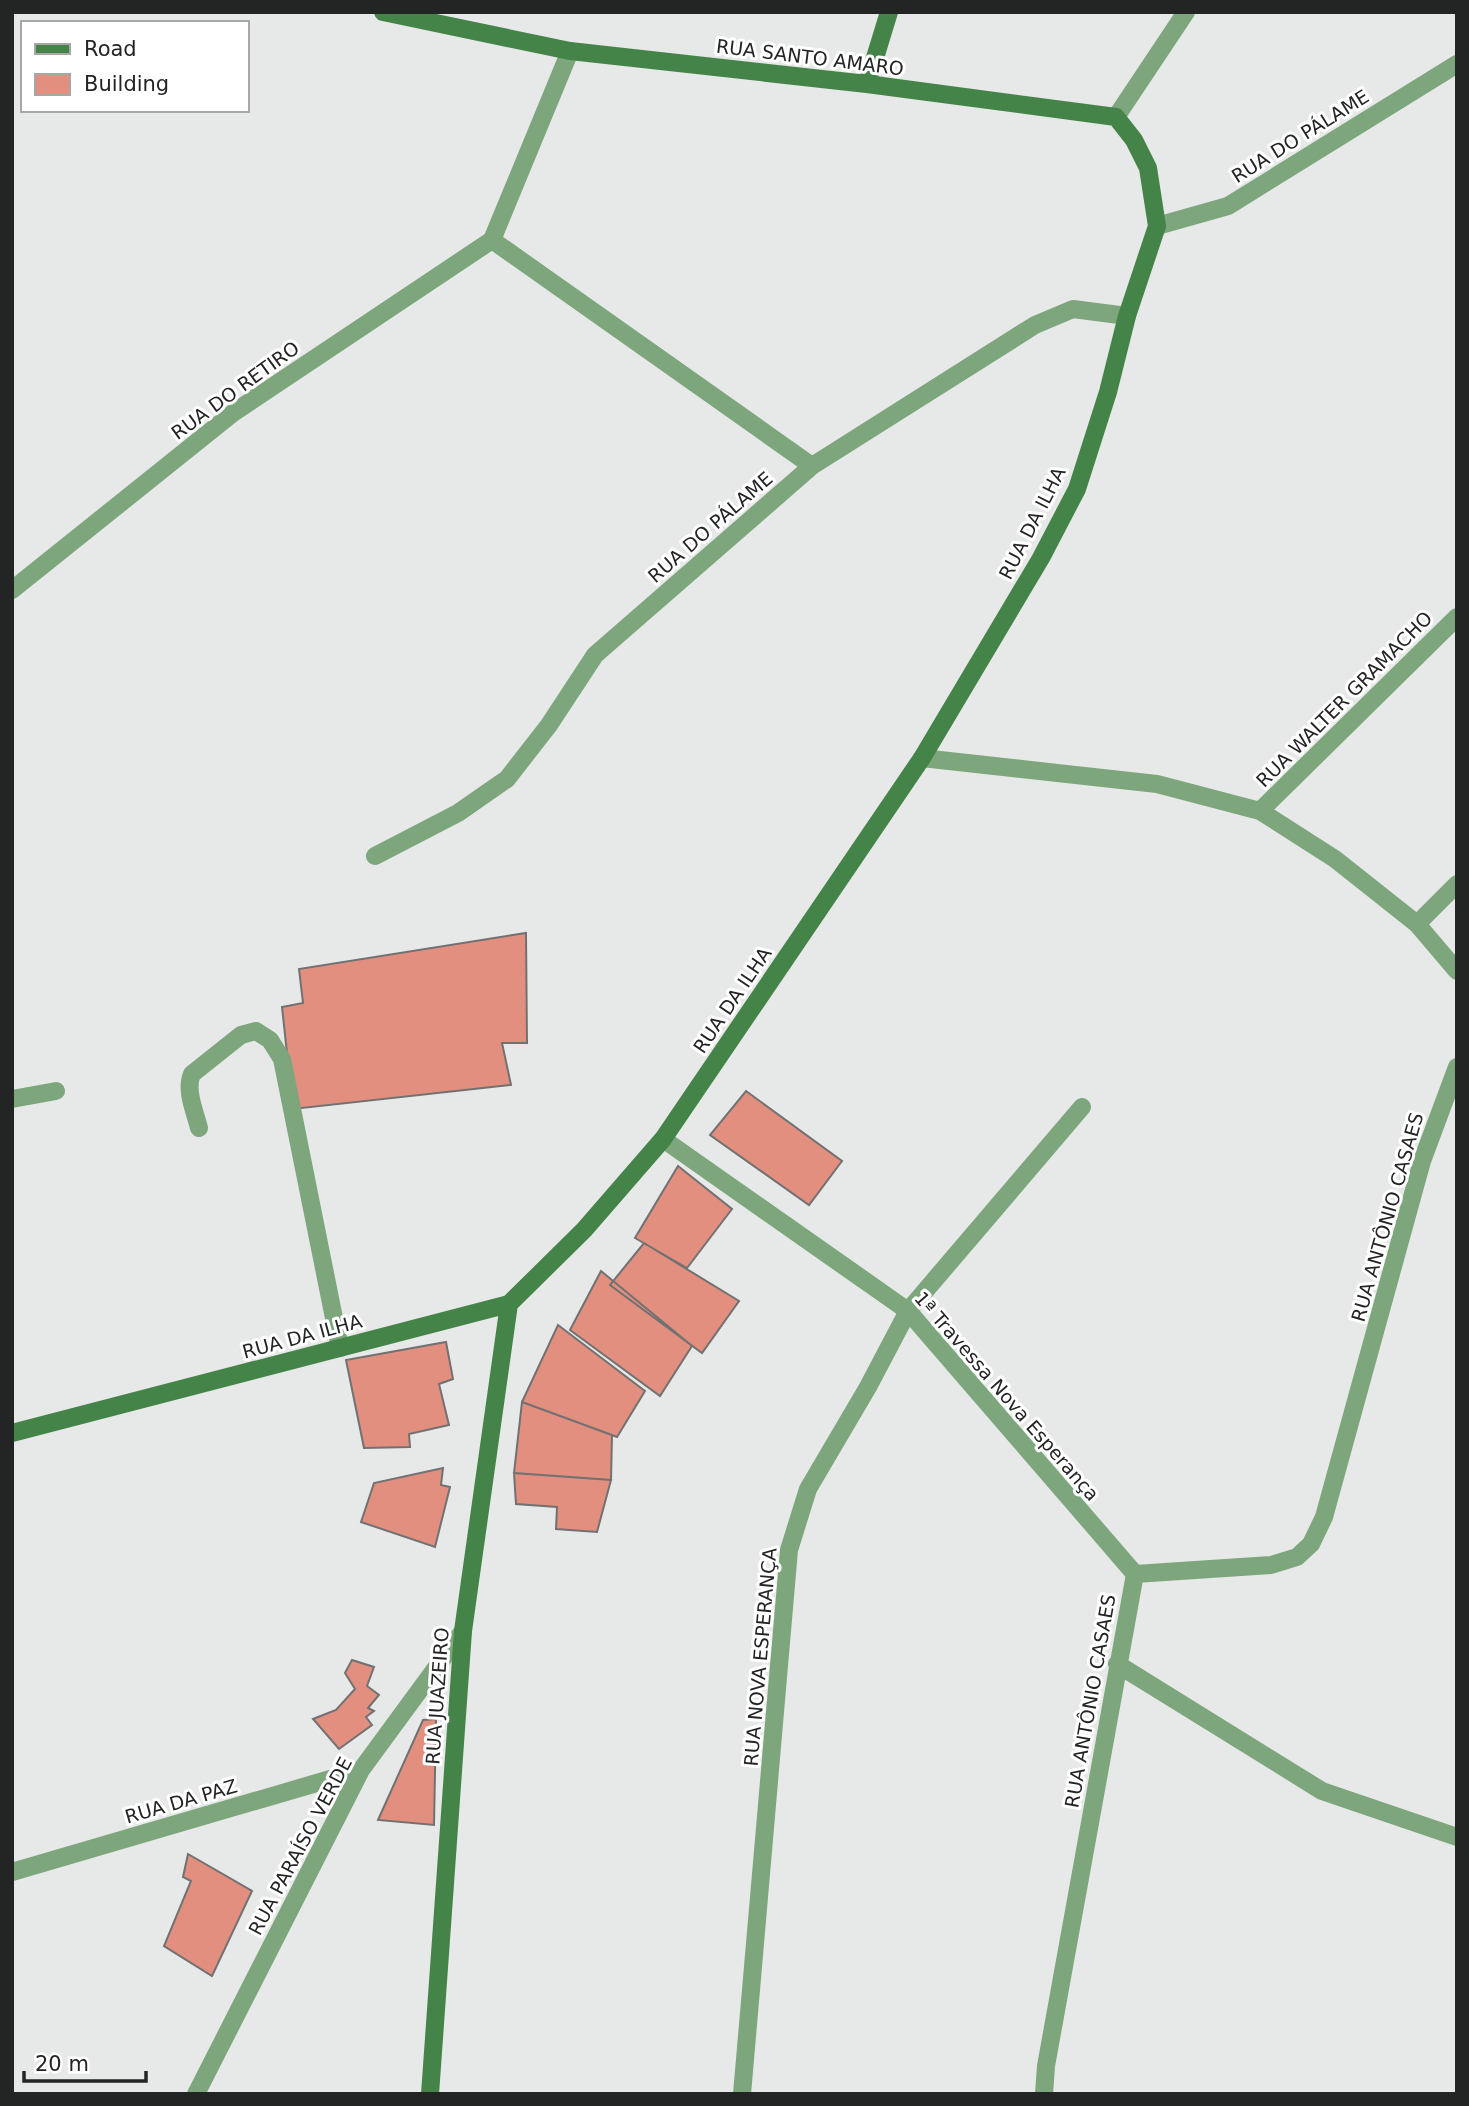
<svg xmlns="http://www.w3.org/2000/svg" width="1469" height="2106" font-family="'DejaVu Sans',sans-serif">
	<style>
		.building { fill: #e28f80; stroke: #727171; stroke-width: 2 }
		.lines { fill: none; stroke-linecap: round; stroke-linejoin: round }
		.service { stroke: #7da67d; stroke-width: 18 }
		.minor { stroke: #7da67d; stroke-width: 18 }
		.secondary { stroke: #458448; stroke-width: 18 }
		.labels { text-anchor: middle; stroke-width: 6; stroke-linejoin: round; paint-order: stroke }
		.street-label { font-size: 19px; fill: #232424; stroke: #fff }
	</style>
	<rect width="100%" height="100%" fill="#e7e8e8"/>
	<!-- building -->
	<path class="building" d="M 526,933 L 527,1043 L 502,1043 L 511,1085 L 293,1109 L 282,1007 L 303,1003 L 299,969 Z
		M 746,1091 L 842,1161 L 809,1205 L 710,1135 Z
		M 678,1166 L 732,1209 L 687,1268 L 635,1238 Z
		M 644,1243 L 739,1301 L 702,1353 L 610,1285 Z
		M 601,1271 L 692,1346 L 660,1396 L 570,1330 Z
		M 558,1325 L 645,1391 L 617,1437 L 522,1402 Z
		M 446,1342 L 453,1379 L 439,1384 L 449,1425 L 409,1434 L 410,1447 L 364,1448 L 346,1360 Z
		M 522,1402 L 612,1435 L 611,1480 L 514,1473 Z
		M 443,1468 L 441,1485 L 450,1487 L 435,1547 L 361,1522 L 374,1483 Z
		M 514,1473 L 611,1480 L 597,1532 L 556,1529 L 557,1507 L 516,1504 Z
		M 352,1660 L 374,1667 L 367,1686 L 379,1695 L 368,1708 L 374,1711 L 366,1717 L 372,1725 L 339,1749 L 313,1719 L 336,1710 L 355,1689 L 345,1673 Z
		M 436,1719 L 434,1825 L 378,1820 L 423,1720 Z
		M 188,1854 L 252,1891 L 212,1976 L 164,1946 L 191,1881 L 183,1877 Z"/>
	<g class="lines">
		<!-- service -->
		<path class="service" d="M 199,1128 C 195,1112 185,1090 192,1074 L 241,1035 L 256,1031 L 270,1040 L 282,1059 L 340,1348"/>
		<!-- minor -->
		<path class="minor" d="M 1116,117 L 1186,12
			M 1157,226 L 1228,206 L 1457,64
			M 492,240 L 812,466
			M 12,590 L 233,413 L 492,240 L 570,51
			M 922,758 L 1157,784 L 1260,811 L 1335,859 L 1417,924 L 1457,971
			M 1260,811 L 1457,617
			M 375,856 L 458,813 L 507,779 L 549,725 L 595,655 L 812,466 L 1035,325 L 1073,309 L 1127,316
			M 1417,924 L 1457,884
			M 12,1099 L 56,1091
			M 663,1139 L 908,1311 L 1135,1574
			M 1117,1664 L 1322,1791 L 1457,1837
			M 12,1872 L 361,1770
			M 196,2094 L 361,1770 L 463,1631
			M 742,2094 L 789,1550 L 808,1489 L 868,1387 L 908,1311 L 1082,1107
			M 1044,2094 L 1046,2066 L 1135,1574 L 1271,1565 L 1297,1557 L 1311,1544 L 1324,1517 L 1422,1161 L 1457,1067"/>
		<!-- secondary -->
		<path class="secondary" d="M 867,84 L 889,12
			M 12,1433 L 509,1304 L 584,1230 L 663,1139 L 922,758 L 1041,558 L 1077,489 L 1108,392 L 1127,316 L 1157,226 L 1148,168 L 1134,140 L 1116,117 L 867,84 L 570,51 L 383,12
			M 430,2094 L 463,1631 L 509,1304"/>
	</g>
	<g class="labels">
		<!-- street labels -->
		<g class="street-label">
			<text transform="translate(810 57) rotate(7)" y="7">RUA SANTO AMARO</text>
			<text transform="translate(1300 136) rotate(-32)" y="7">RUA DO PÁLAME</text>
			<text transform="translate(235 390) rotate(-36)" y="7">RUA DO RETIRO</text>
			<text transform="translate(1032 523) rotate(-63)" y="7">RUA DA ILHA</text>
			<text transform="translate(710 527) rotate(-41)" y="7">RUA DO PÁLAME</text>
			<text transform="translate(1344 699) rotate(-45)" y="7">RUA WALTER GRAMACHO</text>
			<text transform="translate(732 1000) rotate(-56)" y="7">RUA DA ILHA</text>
			<text transform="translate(1387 1217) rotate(-74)" y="7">RUA ANTÔNIO CASAES</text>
			<text transform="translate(302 1336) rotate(-15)" y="7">RUA DA ILHA</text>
			<text transform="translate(1007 1396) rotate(49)" y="7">1ª Travessa Nova Esperança</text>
			<text transform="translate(760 1657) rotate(-85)" y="7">RUA NOVA ESPERANÇA</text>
			<text transform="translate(437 1696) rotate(-86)" y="7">RUA JUAZEIRO</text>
			<text transform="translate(1090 1701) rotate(-80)" y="7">RUA ANTÔNIO CASAES</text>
			<text transform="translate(181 1801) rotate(-16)" y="7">RUA DA PAZ</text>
			<text transform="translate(300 1846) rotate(-62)" y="7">RUA PARAÍSO VERDE</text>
		</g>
	</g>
	<!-- border -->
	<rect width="1469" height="2106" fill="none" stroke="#232424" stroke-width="28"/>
	<!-- legend -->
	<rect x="21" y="21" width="228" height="91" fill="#ffffff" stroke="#a7a7a7" stroke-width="2"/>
	<rect x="35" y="44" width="35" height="10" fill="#458448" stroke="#a7a7a7" stroke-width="2"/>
	<text x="84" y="56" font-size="21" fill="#232424">Road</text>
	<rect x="35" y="74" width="35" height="21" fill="#e28f80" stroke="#a7a7a7" stroke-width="2"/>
	<text x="84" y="91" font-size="21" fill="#232424">Building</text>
	<!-- scale -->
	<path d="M24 2071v10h122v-10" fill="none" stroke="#232424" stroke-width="3.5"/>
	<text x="35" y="2071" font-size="21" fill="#232424" stroke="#ffffff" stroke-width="5" paint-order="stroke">20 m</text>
</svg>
